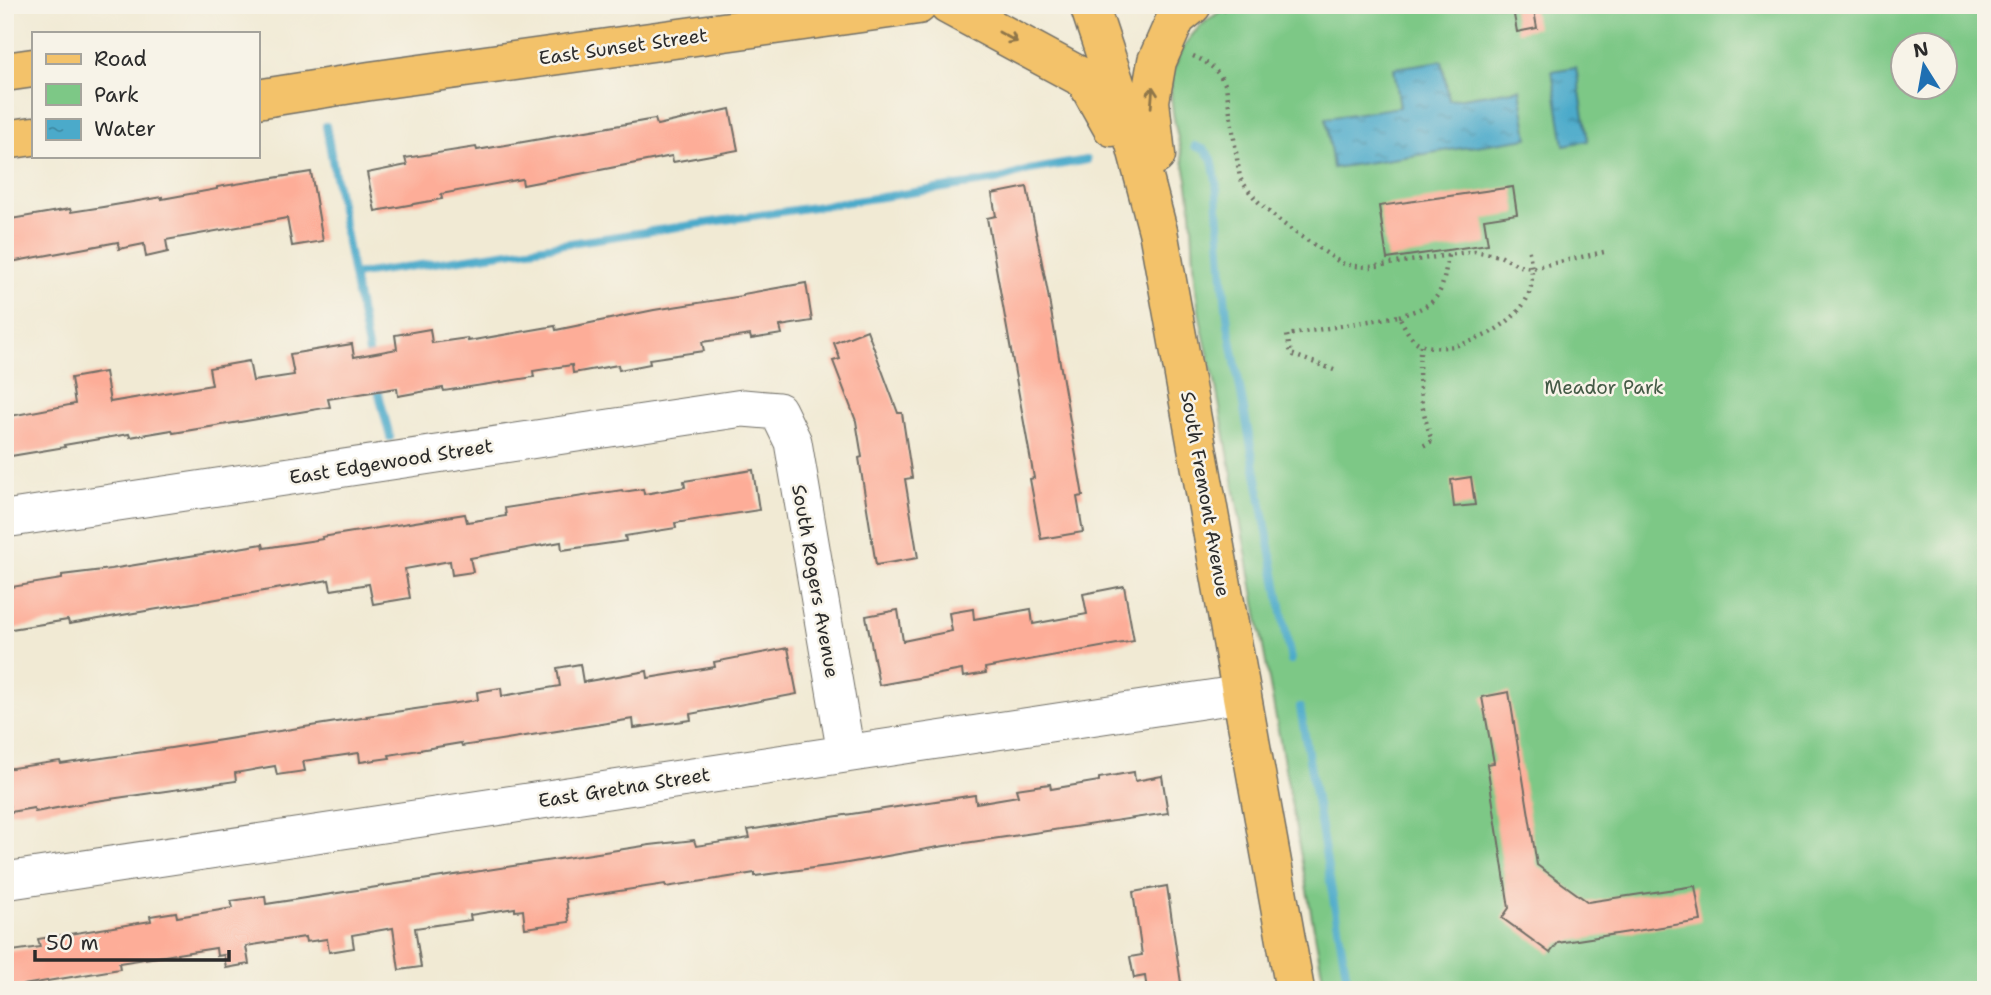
<svg xmlns="http://www.w3.org/2000/svg" width="1991" height="995" font-family="'Shantell Sans',sans-serif">
	<style>
		.park { fill: #7dc886; stroke: #547a58; stroke-width: 2; fill-rule: evenodd }
		.water { fill: url(#water-ripples); stroke: #3b6a7a; stroke-width: 2 }
		.lines { fill: none; stroke-linecap: round; stroke-linejoin: round }
		.stream { stroke: #4baaca; stroke-width: 8 }
		.building { fill: #fdad98 }
		.minor-casing { stroke: #706e66; stroke-width: 39 }
		.major-casing { stroke: #706e66; stroke-width: 41 }
		.path { stroke: #706e66; stroke-width: 4.5; stroke-dasharray: 2 5; stroke-linecap: butt }
		.minor { stroke: #fff; stroke-width: 37 }
		.major { stroke: #f3c26a; stroke-width: 38 }
		.oneway { stroke: #8f764a }
		.labels { text-anchor: middle; stroke-width: 5; stroke-linejoin: round; paint-order: stroke }
		.street-label { font-size: 19px; fill: #2b2b2b; stroke: #f7f3e8 }
		.park-label { font-size: 19px; fill: #445a46; stroke: #f7f3e8 }
	</style>
	<defs>
		<pattern id="water-ripples" width="26" height="14" patternUnits="userSpaceOnUse" patternTransform="scale(1.75)"><rect width="26" height="14" fill="#4baaca"/><path d="M2 4q2-2 4 0t4 0M15 11q2-2 4 0t4 0" fill="none" stroke="#3f8ba4"/></pattern>
	</defs>
	<rect width="100%" height="100%" fill="#f7f3e8"/>
	<filter id="ink" filterUnits="userSpaceOnUse"><feTurbulence type="fractalNoise" baseFrequency=".0143" numOctaves="2"/><feDisplacementMap in="SourceGraphic" scale="14" xChannelSelector="R" yChannelSelector="G"/><feConvolveMatrix kernelMatrix="1 2 1 2 8 2 1 2 1" color-interpolation-filters="sRGB"/></filter>
	<filter id="wash" filterUnits="userSpaceOnUse"><feTurbulence type="fractalNoise" baseFrequency=".00686" numOctaves="4" result="noise"/><feDisplacementMap in="SourceGraphic" scale="28" xChannelSelector="R" yChannelSelector="G"/><feGaussianBlur stdDeviation="1.57" result="paint"/><feColorMatrix in="noise" values="0 0 0 0 0 0 0 0 0 0 0 0 0 0 0 0 0 1.4 0 .05"/><feComposite in="paint" operator="in"/></filter>
	<g filter="url(#wash)">
		<rect width="100%" height="100%" fill="#f1ead4"/>
		<!-- park -->
		<path class="park" d="M 1240,5 L 1986,5 L 1986,990 L 1325,990 L 1215,381 C 1208,354 1200,325 1197,297 C 1192,260 1194,222 1188,185 C 1183,152 1164,100 1174,69 C 1184,37 1207,13 1240,5 ZM 1904,46 L 1946,46 L 1946,88 L 1904,88 Z"/>
		<!-- water -->
		<path class="water" d="M 1442,61 L 1449,100 L 1520,89 L 1528,138 L 1333,168 L 1326,118 L 1400,107 L 1394,68 Z
			M 1576,67 L 1588,141 L 1564,145 L 1552,71 Z"/>
		<g class="lines">
			<!-- stream -->
			<path class="stream" d="M 326,126 L 353,275 L 371,363
				M 1195,146 L 1205,150 L 1212,159 L 1216,180 L 1223,279 L 1228,324 L 1291,660
				M 353,275 L 997,180 L 1029,170 L 1087,160
				M 376,383 L 390,437
				M 1300,707 L 1349,990"/>
		</g>
		<g id="blocks">
			<!-- building -->
			<path class="building" d="M 1533,5 L 1537,28 L 1517,32 L 1513,9 Z
				M 730,109 L 738,150 L 673,162 L 672,156 L 523,185 L 522,179 L 441,194 L 442,199 L 375,211 L 367,173 L 407,165 L 405,158 L 476,147 L 477,150 L 506,145 L 655,119 L 657,125 Z
				M 311,172 L 323,241 L 292,246 L 287,218 L 166,240 L 168,252 L 146,257 L 144,244 L 119,249 L 118,242 L 5,263 L 5,220 L 70,209 L 71,212 L 103,207 L 162,197 L 162,199 L 217,189 L 217,187 Z
				M 1027,187 L 1047,288 L 1083,496 L 1077,497 L 1083,532 L 1041,539 L 1030,479 L 1034,478 L 987,218 L 996,216 L 992,194 Z
				M 1513,187 L 1517,214 L 1484,219 L 1488,244 L 1387,259 L 1379,206 Z
				M 806,283 L 812,321 L 780,326 L 782,334 L 751,339 L 750,335 L 702,342 L 704,351 L 649,359 L 650,364 L 619,370 L 618,365 L 573,373 L 572,365 L 533,371 L 534,377 L 444,391 L 443,388 L 398,396 L 397,388 L 328,399 L 330,407 L 173,433 L 172,430 L 130,437 L 129,434 L 64,445 L 65,447 L 5,457 L 5,417 L 75,404 L 71,378 L 105,372 L 110,402 L 212,385 L 209,368 L 249,361 L 253,381 L 294,375 L 290,354 L 352,344 L 354,357 L 397,349 L 395,335 L 430,329 L 432,343 L 467,338 L 468,341 L 555,326 L 556,330 L 654,310 L 743,296 L 743,294 Z
				M 867,330 L 898,413 L 902,413 L 912,478 L 905,479 L 918,558 L 876,565 L 859,458 L 862,457 L 856,421 L 833,361 L 840,359 L 834,343 Z
				M 753,470 L 759,510 L 675,523 L 676,528 L 625,536 L 626,541 L 562,550 L 561,542 L 470,558 L 473,572 L 452,575 L 450,561 L 405,569 L 410,598 L 373,604 L 369,584 L 331,590 L 329,580 L 69,624 L 68,620 L 5,630 L 5,588 L 62,579 L 62,575 L 111,569 L 263,544 L 264,548 L 323,539 L 322,537 L 465,514 L 467,522 L 506,516 L 505,508 L 622,490 L 623,492 L 643,489 L 644,494 L 685,487 L 684,481 Z
				M 1471,477 L 1475,505 L 1454,507 L 1451,480 Z
				M 1124,586 L 1134,641 L 985,668 L 986,673 L 963,677 L 962,670 L 879,685 L 866,616 L 898,610 L 903,641 L 952,631 L 949,613 L 973,609 L 974,619 L 1031,609 L 1033,624 L 1087,614 L 1083,594 Z
				M 788,648 L 797,694 L 690,714 L 691,720 L 634,728 L 633,719 L 462,746 L 461,743 L 389,755 L 390,758 L 360,762 L 359,753 L 303,761 L 305,771 L 277,775 L 275,766 L 235,773 L 236,781 L 89,802 L 35,812 L 34,808 L 10,812 L 5,769 L 60,761 L 61,764 L 171,748 L 368,717 L 367,716 L 478,700 L 477,692 L 501,688 L 502,696 L 560,686 L 557,668 L 580,664 L 583,682 L 647,671 L 648,678 L 715,667 L 714,662 Z
				M 1509,692 L 1537,865 L 1588,902 L 1695,886 L 1701,921 L 1558,943 L 1550,953 L 1502,918 L 1509,908 L 1487,764 L 1494,763 L 1482,697 Z
				M 1134,772 L 1135,781 L 1162,776 L 1168,813 L 938,847 L 842,864 L 755,876 L 755,873 L 666,887 L 665,884 L 566,899 L 569,922 L 525,928 L 523,910 L 515,911 L 515,908 L 470,915 L 471,920 L 415,928 L 421,967 L 399,970 L 393,928 L 352,935 L 354,948 L 329,952 L 327,939 L 306,942 L 305,937 L 246,946 L 249,964 L 226,968 L 224,955 L 217,956 L 216,948 L 119,963 L 120,969 L 5,988 L 5,952 L 40,947 L 38,939 L 151,921 L 150,916 L 176,912 L 177,917 L 233,908 L 231,901 L 265,896 L 266,904 L 650,845 L 694,840 L 696,846 L 750,838 L 748,830 L 975,795 L 976,803 L 1018,796 L 1016,789 L 1050,784 L 1051,789 L 1099,781 L 1099,778 Z
				M 1167,886 L 1182,990 L 1147,990 L 1145,976 L 1134,978 L 1130,957 L 1142,955 L 1133,892 Z"/>
		</g>
	</g>
	<g filter="url(#ink)">
		<use href="#blocks" fill-opacity="0" stroke="#706e66" stroke-width="2"/>
		<g class="lines">
			<!-- minor casing -->
			<g class="minor-casing">
				<path id="minor" d="M 5,519 L 743,408 L 778,411 L 793,442 L 846,754
					M 5,881 L 1242,694"/>
			</g>
			<!-- major casing -->
			<g class="major-casing">
				<path id="major" d="M 948,5 L 1085,79 L 1112,127
					M 1089,5 L 1135,144 L 1158,231 L 1295,990
					M 5,72 L 33,68
					M 257,99 L 370,81 L 918,5
					M 5,140 L 33,136
					M 1156,155 L 1150,101 L 1157,61 L 1176,18 L 1192,5"/>
			</g>
			<!-- path -->
			<path class="path" d="M 1223,11 L 1240,5
				M 1193,56 C 1209,63 1218,70 1226,86 L 1240,178 C 1263,216 1305,238 1341,263 L 1355,266 L 1370,267 L 1475,251 L 1500,256 L 1520,266 L 1532,268 L 1604,252
				M 1399,316 C 1440,304 1442,296 1448,255
				M 1421,345 C 1416,380 1421,408 1432,441 L 1421,447
				M 1334,370 L 1291,354 L 1287,335 L 1399,316 C 1405,327 1410,341 1423,345 C 1456,356 1521,326 1530,290 C 1534,276 1531,262 1528,247"/>
			<!-- minor -->
			<use href="#minor" class="minor"/>
			<!-- major -->
			<use href="#major" class="major"/>
		</g>
		<!-- one-way arrows -->
		<defs><path id="oneway-shaft" d="M-6 0H5M1.5-3L5.5 0L1.5 3" fill="none" stroke-width="1.6" stroke-linecap="round" stroke-linejoin="round" transform="scale(1.75)"/></defs>
		<g class="oneway">
			<use href="#oneway-shaft" transform="translate(1008 37) rotate(29)"/>
			<use href="#oneway-shaft" transform="translate(1152 97) rotate(-85)"/>
		</g>
	</g>
	<g class="labels">
		<!-- street labels -->
		<g class="street-label">
			<text transform="translate(623 46) rotate(-8)" y="7">East Sunset Street</text>
			<text transform="translate(391 461) rotate(-9)" y="7">East Edgewood Street</text>
			<text transform="translate(1206 494) rotate(80)" y="7">South Fremont Avenue</text>
			<text transform="translate(816 581) rotate(80)" y="7">South Rogers Avenue</text>
			<text transform="translate(624 787) rotate(-9)" y="7">East Gretna Street</text>
		</g>
		<!-- park labels -->
		<g class="park-label">
			<text x="1604" y="394">Meador Park</text>
		</g>
	</g>
	<!-- margin -->
	<rect width="1991" height="995" fill="none" stroke="#f7f3e8" stroke-width="28"/>
	<!-- legend -->
	<rect x="32" y="32" width="228" height="126" fill="#f7f3e8" stroke="#a5a39c" stroke-width="2"/>
	<rect x="46" y="54" width="35" height="10" fill="#f3c26a" stroke="#a5a39c" stroke-width="2"/>
	<text x="94" y="66" font-size="21" fill="#2b2b2b">Road</text>
	<rect x="46" y="84" width="35" height="21" fill="#7dc886" stroke="#a5a39c" stroke-width="2"/>
	<text x="94" y="102" font-size="21" fill="#2b2b2b">Park</text>
	<rect x="46" y="119" width="35" height="21" fill="url(#water-ripples)" stroke="#a5a39c" stroke-width="2"/>
	<text x="94" y="136" font-size="21" fill="#2b2b2b">Water</text>
	<!-- north arrow -->
	<g transform="translate(1924 66) rotate(349)"><circle r="33" fill="#f7f3e8" stroke="#a5a39c" stroke-width="2"/>
	<path d="M0-5L12 26L0 18L-12 26Z" fill="#1f6fb2"/>
	<text y="-10" font-size="19" font-weight="bold" text-anchor="middle" fill="#2b2b2b">N</text>
	</g>
	<!-- scale -->
	<path d="M35 950v10h194v-10" fill="none" stroke="#2b2b2b" stroke-width="3.5"/>
	<text x="46" y="950" font-size="21" fill="#2b2b2b" stroke="#f7f3e8" stroke-width="5" paint-order="stroke">50 m</text>
</svg>
